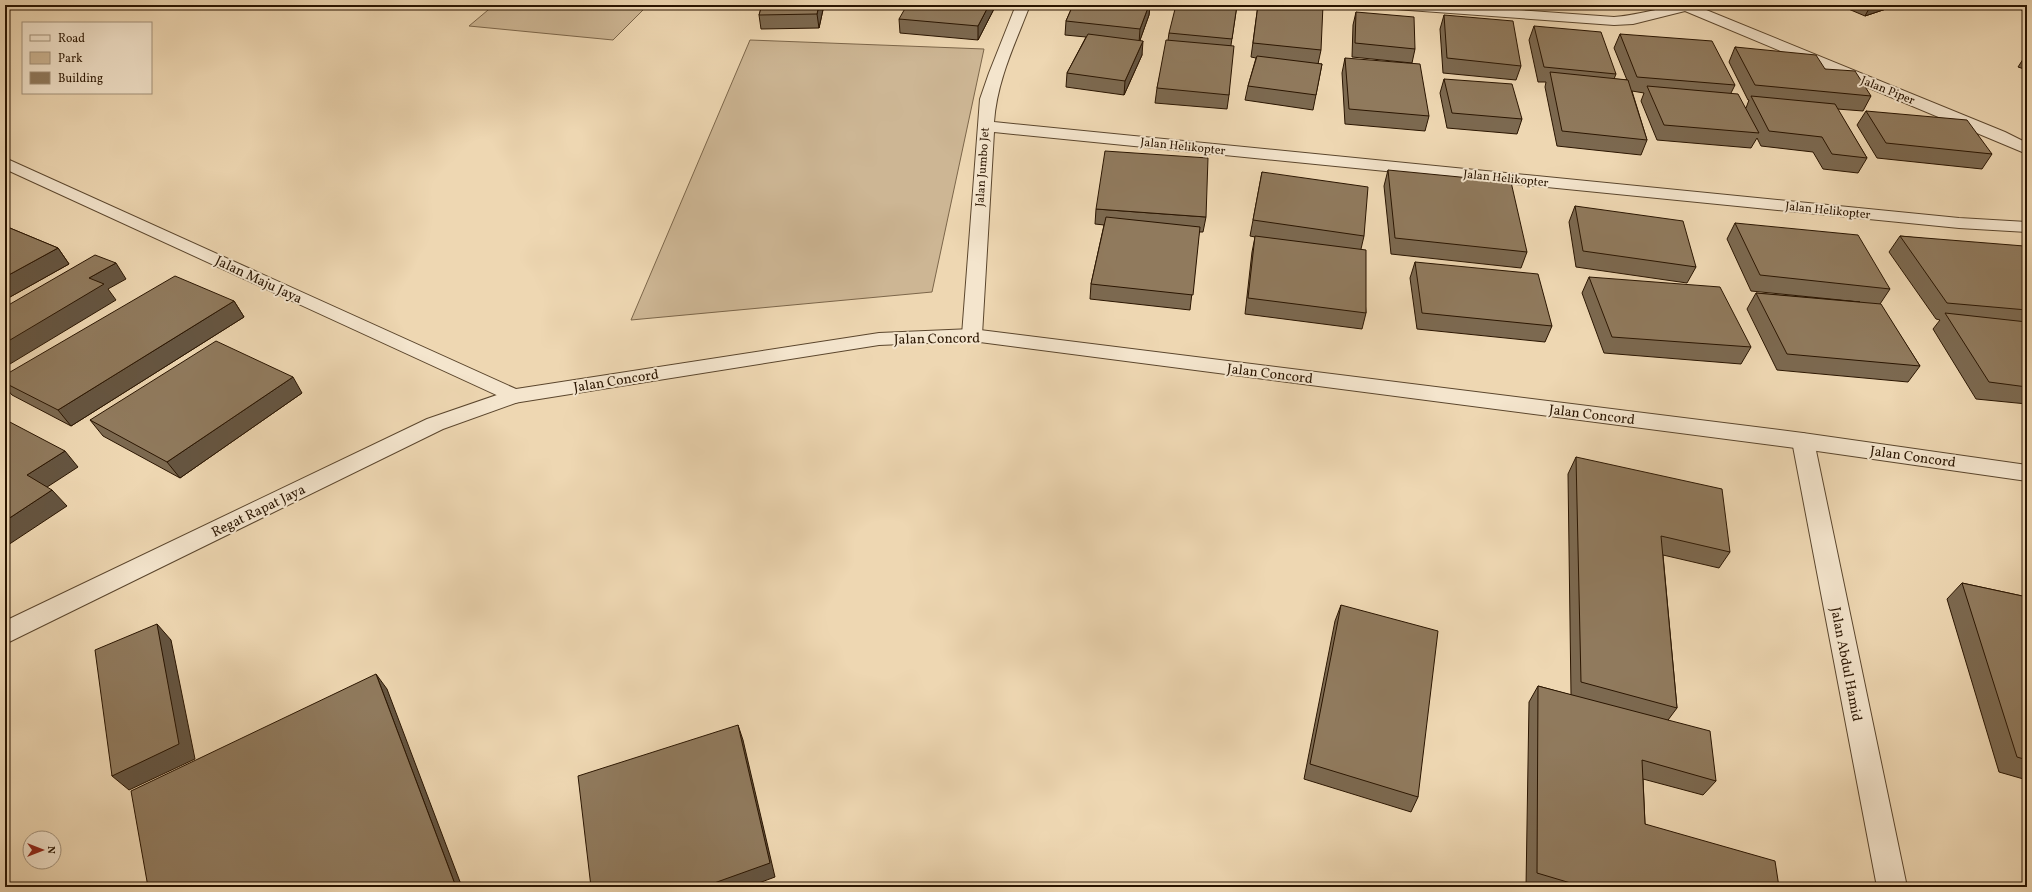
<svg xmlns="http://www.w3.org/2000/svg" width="2032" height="892" font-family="Vollkorn,serif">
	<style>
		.green { fill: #cdb694; stroke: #7c664a }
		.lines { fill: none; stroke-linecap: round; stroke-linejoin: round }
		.minor-casing { stroke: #5b462d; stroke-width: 2 }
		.tertiary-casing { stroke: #5b462d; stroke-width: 2 }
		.minor { fill: #f4e5cd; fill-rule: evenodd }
		.tertiary { fill: #f4e5cd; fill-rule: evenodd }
		.wall { fill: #7c6950; stroke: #2a1501 }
		.shaded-wall { fill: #655541; stroke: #2a1501 }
		.building { fill: #907a5d; stroke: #2a1501 }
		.labels { text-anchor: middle; stroke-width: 4; stroke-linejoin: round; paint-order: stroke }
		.far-street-label { font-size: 12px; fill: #2a1501; stroke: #f4e5cd }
		.street-label { font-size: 14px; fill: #2a1501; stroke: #f4e5cd }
	</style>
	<rect width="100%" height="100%" fill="#eed7b2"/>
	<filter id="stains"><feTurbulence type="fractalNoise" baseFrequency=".005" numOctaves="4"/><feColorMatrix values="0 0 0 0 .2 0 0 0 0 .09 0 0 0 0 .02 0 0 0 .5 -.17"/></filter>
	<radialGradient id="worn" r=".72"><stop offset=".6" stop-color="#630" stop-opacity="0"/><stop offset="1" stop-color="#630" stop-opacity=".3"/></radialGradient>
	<!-- green -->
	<path class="green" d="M 494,5 L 648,5 L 613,40 L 469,26 Z
		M 750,40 L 984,49 L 932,292 L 631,320 Z"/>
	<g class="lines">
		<!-- minor casing -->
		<g class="minor-casing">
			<path id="minor" d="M 1016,5 L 1030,5 C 1015,44 997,80 994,122 L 1959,218 L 2027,222 L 2027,232 L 1959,228 L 994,132 L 982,335 L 979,339 L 972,341 L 965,339 L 962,335 L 980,99 L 989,73 Z
				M 1388,5 L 1450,5 L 1614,17 C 1642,15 1667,5 1694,5 L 2005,132 L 2027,143 L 2027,154 L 1685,11 L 1633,24 L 1614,25 L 1395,9 L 1390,8 Z
				M 514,389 L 521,391 L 525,396 L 521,401 L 443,429 L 5,644 L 5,621 L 427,419 Z
				M 1803,433 L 1811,436 L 1814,441 L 1907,887 L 1877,887 L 1792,441 L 1795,436 Z"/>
		</g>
		<!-- tertiary casing -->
		<g class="tertiary-casing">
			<path id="tertiary" d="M 5,158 L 516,389 L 879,333 L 972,329 L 1803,433 L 2027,465 L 2027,481 L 1803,449 L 972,341 L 879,345 L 514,403 L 5,169 Z"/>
		</g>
		<!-- minor -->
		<use href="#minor" class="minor"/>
		<!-- tertiary -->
		<use href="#tertiary" class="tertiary"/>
	</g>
	<!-- wall -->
	<path class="wall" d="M 762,5 L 824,5 L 819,28 L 761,29 L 759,15 Z
		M 996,5 L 978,40 L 900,33 L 899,19 Z
		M 1073,5 L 1150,5 L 1149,15 L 1140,40 L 1142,55 L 1124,95 L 1066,87 L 1067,73 L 1086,37 L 1065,35 L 1066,21 Z
		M 1237,5 L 1231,45 L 1229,95 L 1227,109 L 1155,103 L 1157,88 L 1168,40 L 1169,33 Z
		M 1258,5 L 1321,50 L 1318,64 L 1322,64 L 1313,110 L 1245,100 L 1248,86 L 1256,58 L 1251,57 Z
		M 1839,5 L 1898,5 L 1865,16 Z
		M 2009,5 L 2027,5 L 2027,12 Z
		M 1356,12 L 1415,49 L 1412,63 L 1352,57 L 1353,25 Z
		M 1444,15 L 1521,66 L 1516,80 L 1443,73 L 1440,29 Z
		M 1534,26 L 1616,74 L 1614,79 L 1627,80 L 1614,48 L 1620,34 L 1735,85 L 1731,93 L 1746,108 L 1749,100 L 1748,100 L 1729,62 L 1735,47 L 1825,69 L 1871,96 L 1863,111 L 1837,109 L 1867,158 L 1858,173 L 1823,169 L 1813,152 L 1761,146 L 1757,138 L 1751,148 L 1657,140 L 1641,101 L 1644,93 L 1632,91 L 1647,140 L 1641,155 L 1557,146 L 1545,87 L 1546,82 L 1538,82 L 1529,40 Z
		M 2027,53 L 2027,70 L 2018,67 Z
		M 1345,58 L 1429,116 L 1425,131 L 1345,124 L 1342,73 Z
		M 1444,79 L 1522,119 L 1517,134 L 1447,128 L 1440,93 Z
		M 1866,111 L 1992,154 L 1982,169 L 1877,158 L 1857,125 Z
		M 1388,170 L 1527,252 L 1521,268 L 1391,254 L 1384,186 Z
		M 1262,172 L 1364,236 L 1361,249 L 1366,313 L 1362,329 L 1245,314 L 1252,252 L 1255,237 L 1250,236 Z
		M 1575,206 L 1696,267 L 1687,283 L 1576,267 L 1569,222 Z
		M 1096,209 L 1206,217 L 1203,232 L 1199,232 L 1190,310 L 1090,299 L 1091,284 L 1104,225 L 1095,224 Z
		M 1735,223 L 1890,289 L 1880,304 L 1920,366 L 1908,382 L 1777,370 L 1747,309 L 1756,293 L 1860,302 L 1751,291 L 1727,239 Z
		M 5,226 L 58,248 L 69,264 L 10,297 L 5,295 Z
		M 1900,236 L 2027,250 L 2027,404 L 1976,399 L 1933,329 L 1940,320 L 1936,319 L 1889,252 Z
		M 1415,262 L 1552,326 L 1545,342 L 1417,329 L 1410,278 Z
		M 1589,277 L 1751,347 L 1741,364 L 1604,353 L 1582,293 Z
		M 234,301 L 244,317 L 71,426 L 12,395 L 5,387 L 5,375 Z
		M 302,393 L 180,478 L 103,436 L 90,420 Z
		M 1576,457 L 1730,552 L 1719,568 L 1663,555 L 1677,708 L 1668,720 L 1716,781 L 1703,795 L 1643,779 L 1645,824 L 1779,887 L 1526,887 L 1529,702 L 1538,686 L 1571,695 L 1568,474 Z
		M 1962,583 L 2027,597 L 2027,780 L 1999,772 L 1947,599 Z
		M 1341,605 L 1418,797 L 1411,812 L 1304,779 L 1335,621 Z"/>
	<!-- shaded-wall -->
	<path class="shaded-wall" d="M 819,5 L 824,5 L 819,28 L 817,14 Z
		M 989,5 L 996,5 L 978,40 L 978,26 Z
		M 1149,5 L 1150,5 L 1149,15 L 1139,43 L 1140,29 Z
		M 1871,5 L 1898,5 L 1865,16 Z
		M 1143,41 L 1142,55 L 1124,95 L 1125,81 Z
		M 58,248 L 69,264 L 10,297 L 5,291 L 5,277 Z
		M 116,263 L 126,279 L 108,289 L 116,300 L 5,367 L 5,343 L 89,278 Z
		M 234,301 L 244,317 L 71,426 L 58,410 Z
		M 293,377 L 302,393 L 180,478 L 167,462 Z
		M 65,451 L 78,467 L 41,491 L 27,475 Z
		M 52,490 L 67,506 L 5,547 L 5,521 Z
		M 157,624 L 171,640 L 195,759 L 129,790 L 112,776 Z
		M 376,674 L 387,689 L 462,887 L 456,887 Z
		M 738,725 L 743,740 L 775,877 L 748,887 L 703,887 Z"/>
	<!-- building -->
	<path class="building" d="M 762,5 L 819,5 L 817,14 L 759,15 Z
		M 907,5 L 989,5 L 978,26 L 899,19 Z
		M 1073,5 L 1149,5 L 1140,29 L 1066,21 Z
		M 1176,5 L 1237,5 L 1232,39 L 1169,33 Z
		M 1258,5 L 1323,5 L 1321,50 L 1253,43 Z
		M 1356,12 L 1414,17 L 1415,49 L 1355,43 Z
		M 1444,15 L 1513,21 L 1521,66 L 1447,58 Z
		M 1534,26 L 1601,32 L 1616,74 L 1544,67 Z
		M 1088,34 L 1143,41 L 1125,81 L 1067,73 Z
		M 1620,34 L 1712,41 L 1735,85 L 1637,77 Z
		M 1166,40 L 1234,46 L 1229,95 L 1157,88 Z
		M 1735,47 L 1816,55 L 1825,69 L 1855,71 L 1871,96 L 1755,85 Z
		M 1257,56 L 1322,64 L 1316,95 L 1248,86 Z
		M 1345,58 L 1420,64 L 1429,116 L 1349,109 Z
		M 1550,72 L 1628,80 L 1647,140 L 1562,131 Z
		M 1444,79 L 1512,84 L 1522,119 L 1452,113 Z
		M 1647,86 L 1738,94 L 1759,133 L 1664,125 Z
		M 1751,96 L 1835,104 L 1867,158 L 1832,154 L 1822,137 L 1769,131 Z
		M 1866,111 L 1967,120 L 1992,154 L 1886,143 Z
		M 1105,151 L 1208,158 L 1206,217 L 1096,209 Z
		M 1388,170 L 1511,182 L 1527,252 L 1395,238 Z
		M 1262,172 L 1368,187 L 1364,236 L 1253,220 Z
		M 1575,206 L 1683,221 L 1696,267 L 1583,251 Z
		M 1106,217 L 1200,227 L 1193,295 L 1091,284 Z
		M 1735,223 L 1858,235 L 1890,289 L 1760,275 Z
		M 5,226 L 58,248 L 5,277 Z
		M 1255,236 L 1366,250 L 1366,313 L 1248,298 Z
		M 1900,236 L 2024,246 L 2027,250 L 2027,310 L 1947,303 Z
		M 95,255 L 116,263 L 89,278 L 104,284 L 5,343 L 5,307 Z
		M 1415,262 L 1538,274 L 1552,326 L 1422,313 Z
		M 175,276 L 234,301 L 58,410 L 5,383 L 5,375 Z
		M 1589,277 L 1720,287 L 1751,347 L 1612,337 Z
		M 1756,293 L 1881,304 L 1920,366 L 1787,354 Z
		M 1945,313 L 2027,322 L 2027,387 L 1989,382 Z
		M 216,341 L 293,377 L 167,462 L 90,420 Z
		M 6,420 L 65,451 L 27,475 L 52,490 L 5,521 L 5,421 Z
		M 1576,457 L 1722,489 L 1730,552 L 1661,536 L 1677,708 L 1581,682 Z
		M 1962,583 L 2027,597 L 2027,760 L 2017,757 Z
		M 1341,605 L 1438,631 L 1418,797 L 1310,764 Z
		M 157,624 L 179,744 L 112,776 L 95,650 Z
		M 376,674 L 456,887 L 148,887 L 131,791 Z
		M 1538,686 L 1710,731 L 1716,781 L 1642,760 L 1645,824 L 1775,861 L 1779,887 L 1584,887 L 1537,873 Z
		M 738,725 L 770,863 L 703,887 L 591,887 L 578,776 Z"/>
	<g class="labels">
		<!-- far-street labels -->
		<g class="far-street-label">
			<text transform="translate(1888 90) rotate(22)" y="4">Jalan Piper</text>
			<text transform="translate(1183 146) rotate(6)" y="4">Jalan Helikopter</text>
			<text transform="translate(982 167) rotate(-86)" y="4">Jalan Jumbo Jet</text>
			<text transform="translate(1506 178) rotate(6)" y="4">Jalan Helikopter</text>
			<text transform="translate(1828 210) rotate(6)" y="4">Jalan Helikopter</text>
		</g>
		<!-- street labels -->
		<g class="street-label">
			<text transform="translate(259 279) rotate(25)" y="5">Jalan Maju Jaya</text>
			<text transform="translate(937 338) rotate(-1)" y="5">Jalan Concord</text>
			<text transform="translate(1270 373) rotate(7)" y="5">Jalan Concord</text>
			<text transform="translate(616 380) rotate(-9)" y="5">Jalan Concord</text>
			<text transform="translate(1592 414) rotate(7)" y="5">Jalan Concord</text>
			<text transform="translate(1913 456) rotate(8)" y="5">Jalan Concord</text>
			<text transform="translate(258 510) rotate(-26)" y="5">Regat Rapat Jaya</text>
			<text transform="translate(1847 664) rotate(79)" y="5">Jalan Abdul Hamid</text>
		</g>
	</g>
	<!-- margin -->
	<rect width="2032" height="892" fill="none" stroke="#eed7b2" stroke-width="20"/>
	<rect x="6" y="6" width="2020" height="880" fill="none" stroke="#2a1501" stroke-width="2"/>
	<rect x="10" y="10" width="2012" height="872" fill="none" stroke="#2a1501"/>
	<!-- legend -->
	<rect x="22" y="22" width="130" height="72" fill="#f4e5cd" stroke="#a3927b"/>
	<rect x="30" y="35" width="20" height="6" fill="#f4e5cd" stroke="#a3927b"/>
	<text x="58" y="42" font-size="12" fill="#2a1501">Road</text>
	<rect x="30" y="52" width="20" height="12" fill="#cdb694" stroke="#a3927b"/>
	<text x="58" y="62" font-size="12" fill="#2a1501">Park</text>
	<rect x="30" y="72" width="20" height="12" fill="#907a5d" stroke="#a3927b"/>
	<text x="58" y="82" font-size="12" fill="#2a1501">Building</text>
	<!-- north arrow -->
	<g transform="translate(42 850) rotate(90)"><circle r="19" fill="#f4e5cd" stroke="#a3927b"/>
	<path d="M0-3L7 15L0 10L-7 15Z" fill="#8f2418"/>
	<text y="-6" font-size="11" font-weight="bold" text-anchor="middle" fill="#2a1501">N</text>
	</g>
	<rect width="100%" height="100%" filter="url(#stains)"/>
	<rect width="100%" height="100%" fill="url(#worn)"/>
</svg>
